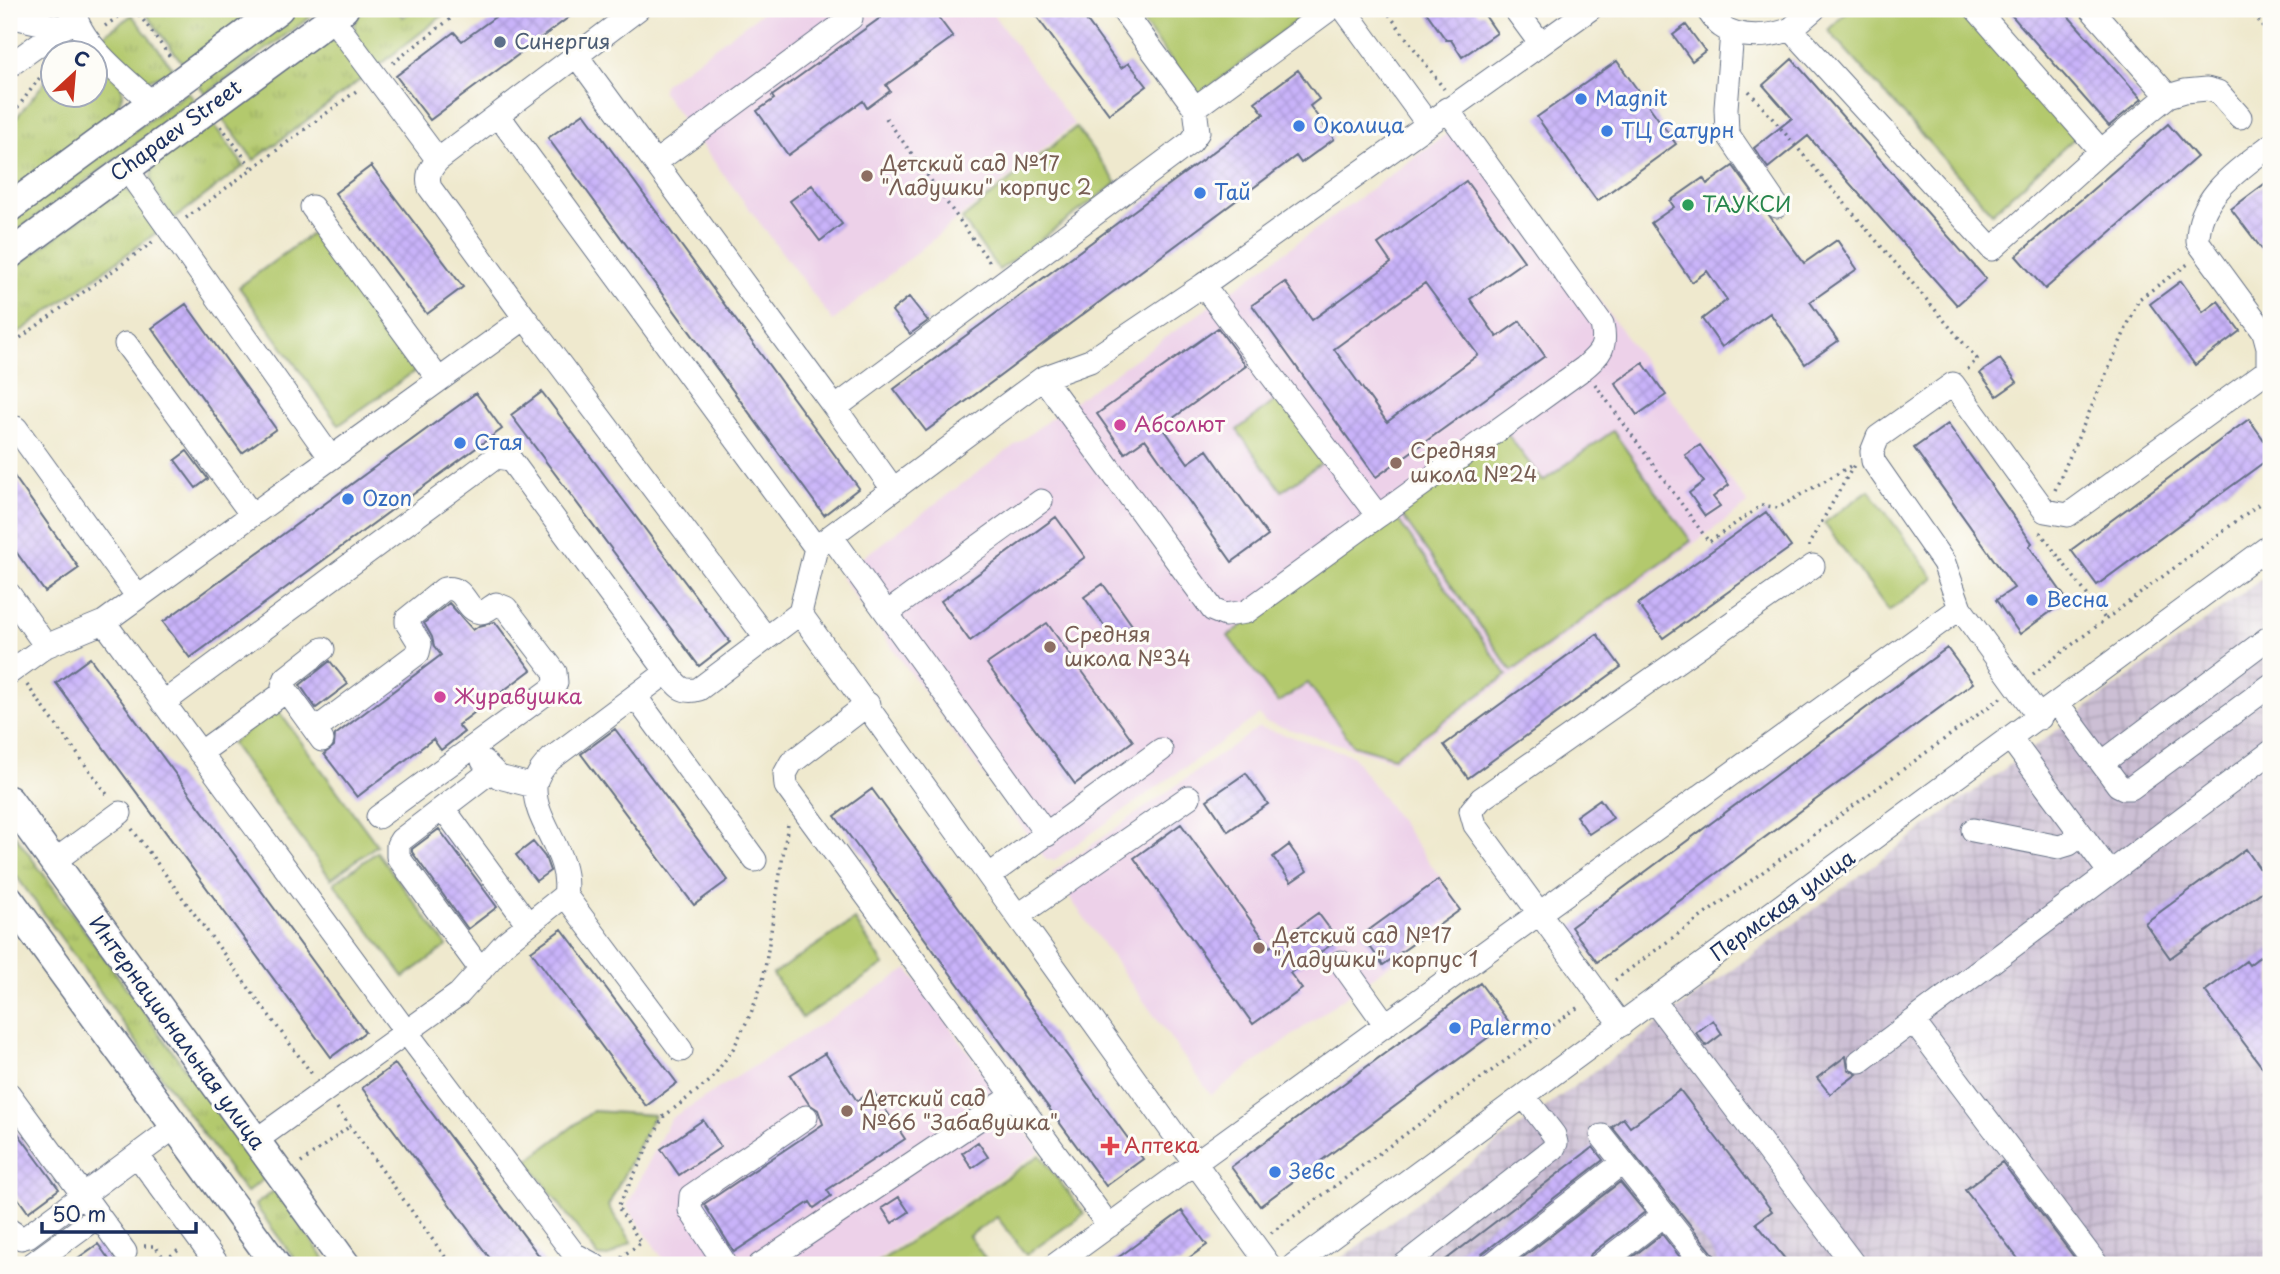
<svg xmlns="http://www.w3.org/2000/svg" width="2280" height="1274" font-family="'Playpen Sans',sans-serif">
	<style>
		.built { fill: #edd1e9 }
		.industrial { fill: url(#industrial-grid) }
		.grass { fill: url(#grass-tufts); stroke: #677c66; stroke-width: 2 }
		.park { fill: #b3c96d; stroke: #677c66; stroke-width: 2 }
		.building { fill: url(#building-cross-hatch); fill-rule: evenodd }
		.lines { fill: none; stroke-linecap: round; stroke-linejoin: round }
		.minor-casing { stroke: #657085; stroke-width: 25 }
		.major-casing { stroke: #657085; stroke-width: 31 }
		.path { stroke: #657085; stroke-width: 3.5; stroke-dasharray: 2 5; stroke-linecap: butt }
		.minor { stroke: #fff; stroke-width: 23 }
		.major { stroke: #fff; stroke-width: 28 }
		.service-dot { fill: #5c6f8a; stroke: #fdfcf7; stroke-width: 2.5 }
		.shop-dot { fill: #3f7fe0; stroke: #fdfcf7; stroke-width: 2.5 }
		.education-dot { fill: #8d6e63; stroke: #fdfcf7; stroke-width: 2.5 }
		.leisure-dot { fill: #2e9e5b; stroke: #fdfcf7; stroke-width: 2.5 }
		.hotel-dot { fill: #d1479c; stroke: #fdfcf7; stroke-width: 2.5 }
		.health-dot { fill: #e0444e; stroke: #fdfcf7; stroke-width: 2.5 }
		.labels { text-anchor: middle; stroke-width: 6; stroke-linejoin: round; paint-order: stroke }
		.service-label { font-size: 21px; fill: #4e5e75; stroke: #fdfcf7; text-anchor: start }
		.shop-label { font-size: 21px; fill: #366cbe; stroke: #fdfcf7; text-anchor: start }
		.street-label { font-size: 21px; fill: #1b2f5e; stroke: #fdfcf7 }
		.education-label { font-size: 21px; fill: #785e54; stroke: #fdfcf7; text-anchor: start }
		.leisure-label { font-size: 21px; fill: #27864d; stroke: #fdfcf7; text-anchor: start }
		.hotel-label { font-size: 21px; fill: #b23c85; stroke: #fdfcf7; text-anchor: start }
		.health-label { font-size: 21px; fill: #be3a42; stroke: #fdfcf7; text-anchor: start }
	</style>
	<defs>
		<pattern id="industrial-grid" width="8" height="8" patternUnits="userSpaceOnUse" patternTransform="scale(1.75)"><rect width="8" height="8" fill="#ccbfd4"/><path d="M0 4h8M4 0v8" fill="none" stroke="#afa4b8"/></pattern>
		<pattern id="grass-tufts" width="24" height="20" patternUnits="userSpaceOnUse" patternTransform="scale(1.75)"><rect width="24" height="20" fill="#b3c96d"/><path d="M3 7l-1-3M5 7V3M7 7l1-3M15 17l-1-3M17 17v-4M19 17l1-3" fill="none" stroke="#99ad61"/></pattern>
		<pattern id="building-cross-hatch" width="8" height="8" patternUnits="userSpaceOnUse" patternTransform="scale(1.75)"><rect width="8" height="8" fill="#c9b3f9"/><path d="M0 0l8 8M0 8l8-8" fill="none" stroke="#ac9ad8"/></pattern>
	</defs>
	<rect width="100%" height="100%" fill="#fdfcf7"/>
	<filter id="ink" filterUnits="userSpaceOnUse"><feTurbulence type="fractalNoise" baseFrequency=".0143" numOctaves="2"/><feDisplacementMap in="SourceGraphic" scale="14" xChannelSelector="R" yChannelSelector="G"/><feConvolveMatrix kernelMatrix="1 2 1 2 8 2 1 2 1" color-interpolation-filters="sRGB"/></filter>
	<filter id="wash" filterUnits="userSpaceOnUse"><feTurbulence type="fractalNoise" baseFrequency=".00686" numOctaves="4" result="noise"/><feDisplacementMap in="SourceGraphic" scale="28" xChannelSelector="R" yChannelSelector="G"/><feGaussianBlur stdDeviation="1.57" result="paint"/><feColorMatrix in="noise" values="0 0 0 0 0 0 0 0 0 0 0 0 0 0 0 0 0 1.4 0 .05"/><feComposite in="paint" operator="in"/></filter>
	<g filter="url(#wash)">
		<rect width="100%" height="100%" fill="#efe9ce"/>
		<!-- built -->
		<path class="built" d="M 767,9 L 989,9 L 1074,124 L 833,321 L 662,92 L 664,84 Z
			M 1467,119 L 1748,504 L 1395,761 L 1265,722 L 1259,715 L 1054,860 L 1046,860 L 841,577 L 859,560 L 1065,408 L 1216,302 Z
			M 1259,727 L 1352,755 L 1464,910 L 1211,1095 L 1052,873 Z
			M 908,969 L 1040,1151 L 869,1265 L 667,1265 L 627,1206 L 670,1119 Z"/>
		<!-- industrial -->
		<path class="industrial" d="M 2271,572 L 2271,1265 L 1332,1265 Z"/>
		<!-- grass -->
		<path class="grass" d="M 142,9 L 260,9 L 184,65 Z
			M 300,9 L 321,9 L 206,94 L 198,84 Z
			M 366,9 L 396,9 L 403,17 L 413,9 L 451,9 L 378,66 C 365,47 340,27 366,9 Z
			M 132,15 L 175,71 L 148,80 L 116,56 L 100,38 Z
			M 327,39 L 336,41 L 364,77 L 254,160 L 219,114 Z
			M 95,60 L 120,83 L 123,93 L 115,113 L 9,192 L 9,127 L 52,73 L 52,94 L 94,94 Z
			M 188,92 L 195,101 L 9,237 L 9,222 Z
			M 211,121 L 244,166 L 174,219 C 162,201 144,186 154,164 Z
			M 126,190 L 133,194 L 160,230 L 9,340 L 9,272 L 118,191 Z
			M 9,827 L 265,1178 L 246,1193 L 9,866 Z
			M 275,1190 L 329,1265 L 299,1265 L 255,1205 Z"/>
		<!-- park -->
		<path class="park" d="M 1133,9 L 1312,9 L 1198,96 Z
			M 1850,9 L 1967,9 L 2078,135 L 1992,213 L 1828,30 Z
			M 1076,127 L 1117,183 L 999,270 L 962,219 Z
			M 318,229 L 419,368 L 339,425 L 239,287 Z
			M 1279,398 L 1325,460 L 1282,491 L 1237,430 Z
			M 1505,431 L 1543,481 L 1613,431 L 1691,541 L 1512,671 L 1398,510 Z
			M 1869,490 L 1934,578 L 1889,611 L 1824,523 Z
			M 1394,514 L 1507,675 L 1394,757 L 1353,745 L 1308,683 L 1278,703 L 1228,636 Z
			M 277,709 L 377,845 L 331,879 L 231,743 Z
			M 377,852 L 447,946 L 404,977 L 334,883 Z
			M 855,920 L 884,965 L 802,1018 L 773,974 Z
			M 593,1111 L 654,1115 L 608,1206 L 632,1242 L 608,1257 L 598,1256 L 527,1161 Z
			M 1040,1155 L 1084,1214 L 1026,1255 L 997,1217 L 969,1236 L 990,1265 L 874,1265 Z"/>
		<g id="blocks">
			<!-- building -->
			<path class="building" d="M 506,9 L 580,9 L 430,120 L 396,76 L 454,32 L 462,41 Z
				M 873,9 L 932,9 L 953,37 L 886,85 L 890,91 L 867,108 L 863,101 L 788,155 L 757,111 L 774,99 L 772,96 L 880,18 Z
				M 1031,9 L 1078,9 L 1121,68 L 1129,63 L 1147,86 L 1109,114 Z
				M 1424,9 L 1475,9 L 1478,14 L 1484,14 L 1497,33 L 1462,57 L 1451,40 L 1446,40 Z
				M 2006,9 L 2062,9 L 2142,99 L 2109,126 Z
				M 1686,25 L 1705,51 L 1692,61 L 1673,35 Z
				M 1792,59 L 1986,279 L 1957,305 L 1808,136 L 1768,168 L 1754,148 L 1792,118 L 1763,85 Z
				M 1617,61 L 1676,144 L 1597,201 L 1537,117 Z
				M 1298,70 L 1319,99 L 1310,106 L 1334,139 L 1301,163 L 1296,156 L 926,431 L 894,389 L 1264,114 L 1255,102 Z
				M 584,113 L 859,488 L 824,515 L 548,138 Z
				M 2168,124 L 2197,157 L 2045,289 L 2016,256 Z
				M 371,166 L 463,287 L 427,314 L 335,193 Z
				M 1733,166 L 1804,263 L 1837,240 L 1857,269 L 1810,302 L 1838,341 L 1805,364 L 1770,313 L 1722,347 L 1702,319 L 1727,300 L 1707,271 L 1692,282 L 1651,223 L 1674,207 L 1670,201 L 1703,178 L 1707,184 Z
				M 2271,179 L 2271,261 L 2231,209 Z
				M 1466,181 L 1524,261 L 1470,299 L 1497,337 L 1520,321 L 1545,356 L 1376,477 L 1252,305 L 1285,282 L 1312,320 L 1391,263 L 1378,244 ZM 1425,283 L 1478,355 L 1387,422 L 1334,349 Z
				M 812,185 L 842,224 L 820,241 L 790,201 Z
				M 2181,281 L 2203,312 L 2218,301 L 2240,331 L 2195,365 L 2150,304 Z
				M 909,297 L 928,321 L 910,334 L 892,311 Z
				M 186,304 L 276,429 L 242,453 L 152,328 Z
				M 1218,328 L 1246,366 L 1162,426 L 1188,463 L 1207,450 L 1268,536 L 1232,562 L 1145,439 L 1125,453 L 1097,414 Z
				M 2000,359 L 2017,382 L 1997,396 L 1980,373 Z
				M 1643,363 L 1666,395 L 1637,415 L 1615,383 Z
				M 542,392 L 730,642 L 699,666 L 511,415 Z
				M 476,393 L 502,429 L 190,658 L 163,622 Z
				M 2249,419 L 2271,450 L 2271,457 L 2097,585 L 2071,550 Z
				M 1948,424 L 2032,543 L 2029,546 L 2067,600 L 2020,634 L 1996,600 L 2014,588 L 1914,448 Z
				M 1700,445 L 1729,485 L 1713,497 L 1720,506 L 1705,516 L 1689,493 L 1704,482 L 1685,455 Z
				M 187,451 L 208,479 L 196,488 L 175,460 Z
				M 9,469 L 79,568 L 45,592 L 9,542 Z
				M 1766,512 L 1791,547 L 1663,638 L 1638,604 Z
				M 1056,517 L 1085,557 L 970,641 L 941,601 Z
				M 1103,584 L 1132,625 L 1113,638 L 1084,597 Z
				M 449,603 L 473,630 L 479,626 L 495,622 L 531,670 L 458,725 L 464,732 L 441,750 L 433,739 L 357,797 L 324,754 L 334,746 L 335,735 L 441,655 L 434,646 L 432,637 L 424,623 Z
				M 1047,623 L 1133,741 L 1075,784 L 987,664 Z
				M 1597,634 L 1621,667 L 1468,778 L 1444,745 Z
				M 1947,648 L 1973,683 L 1597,962 L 1571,927 Z
				M 90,658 L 365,1032 L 331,1057 L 56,683 Z
				M 330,661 L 348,684 L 316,708 L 300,685 Z
				M 615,729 L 728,880 L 694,905 L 581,754 Z
				M 1246,773 L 1268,804 L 1228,831 L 1207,800 Z
				M 872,789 L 1143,1159 L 1106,1186 L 835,816 Z
				M 1600,799 L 1613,818 L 1589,834 L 1576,816 Z
				M 1181,824 L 1270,947 L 1318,913 L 1338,940 L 1290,973 L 1302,989 L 1253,1024 L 1134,858 Z
				M 439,829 L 497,907 L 468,929 L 412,852 L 412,849 Z
				M 533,842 L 545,857 L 550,871 L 536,881 L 516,855 Z
				M 1289,845 L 1307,871 L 1291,882 L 1273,857 Z
				M 2246,849 L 2271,885 L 2170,958 L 2145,923 Z
				M 1438,880 L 1460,910 L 1383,965 L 1362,935 Z
				M 562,929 L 677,1083 L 646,1106 L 531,951 Z
				M 2271,948 L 2271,1079 L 2205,991 L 2246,961 L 2249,965 Z
				M 1480,983 L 1509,1022 L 1260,1206 L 1231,1167 Z
				M 1713,1020 L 1722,1034 L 1706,1046 L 1696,1033 Z
				M 825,1053 L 857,1101 L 873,1091 L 905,1139 L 827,1190 L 831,1196 L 814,1208 L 810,1202 L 734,1252 L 704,1204 L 823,1124 L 818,1110 L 809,1104 L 790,1075 Z
				M 1846,1056 L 1848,1069 L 1857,1074 L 1830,1094 L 1817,1078 Z
				M 395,1064 L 546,1265 L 495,1265 L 362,1088 Z
				M 1680,1090 L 1772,1211 L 1756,1223 L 1790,1265 L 1718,1265 L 1715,1256 L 1612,1127 L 1623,1118 L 1630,1127 Z
				M 703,1120 L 721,1147 L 679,1175 L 661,1149 Z
				M 9,1121 L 59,1189 L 28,1212 L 9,1186 Z
				M 978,1142 L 988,1157 L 972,1168 L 962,1153 Z
				M 1593,1147 L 1603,1160 L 1482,1254 L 1477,1265 L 1439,1265 Z
				M 2002,1162 L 2080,1265 L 2023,1265 L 1965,1190 Z
				M 1620,1182 L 1645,1212 L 1591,1254 L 1586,1265 L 1513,1265 Z
				M 899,1197 L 909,1212 L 892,1223 L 882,1208 Z
				M 1182,1211 L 1207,1245 L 1179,1265 L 1108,1265 Z
				M 1662,1234 L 1686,1265 L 1622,1265 Z
				M 98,1244 L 113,1265 L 68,1265 Z"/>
		</g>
	</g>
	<g filter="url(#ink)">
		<use href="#blocks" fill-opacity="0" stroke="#657085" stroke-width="2"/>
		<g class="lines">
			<!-- minor casing -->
			<g class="minor-casing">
				<path id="minor" d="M 74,9 C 78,43 127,80 152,103
					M 1122,9 L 1195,108 L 1330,9
					M 1344,9 L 1427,123
					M 1515,9 L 1540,43
					M 1707,9 C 1711,14 1715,22 1721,26 C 1740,40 1771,37 1791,29 L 1992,249 L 2101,151 L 2168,96 L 2185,91 L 2207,89 L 2218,92 L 2240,117
					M 1976,9 L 2101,151
					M 2091,9 L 2168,96
					M 9,16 L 63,28
					M 332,18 L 438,160 L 638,9
					M 1791,29 L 1814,9
					M 1732,32 L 1726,108 L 1727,133 L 1777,206
					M 576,55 L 835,408 L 1191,142 L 1198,132 L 1195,108
					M 9,66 L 75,18
					M 498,115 L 816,548
					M 438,160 C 430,169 426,176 430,188 L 525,318
					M 656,162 L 851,18
					M 312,207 L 439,380
					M 1203,285 L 1378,516 L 1391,507 L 1584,368 C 1601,353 1607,347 1602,324 L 1447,109
					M 126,344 L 252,515
					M 2268,370 L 2268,347 L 2264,332 L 2198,242 C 2197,196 2239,170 2271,145
					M 1043,378 L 1213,610 L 1225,615 L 1246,612 L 1378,516
					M 835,408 L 893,489
					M 16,428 L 138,597
					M 331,458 L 525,318 L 766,638
					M 831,536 L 1047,835
					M 9,594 L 46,646
					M 1960,608 L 2040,718
					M 800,613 L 1195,1163 L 1960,608 L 1944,563 L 1873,461 L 1872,452 L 1878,437 L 1953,384 L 2045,511 L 2068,515 L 2268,370 L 2271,375
					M 887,613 L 1041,501
					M 104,622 L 407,1033 L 574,1254 L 594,1265
					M 9,673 L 46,646 L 104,622 L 331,458 L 126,168
					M 635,696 L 755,860
					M 163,703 L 496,457 L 510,459 L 667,672
					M 868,704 L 791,763 L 785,774 L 786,786 L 1109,1226
					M 2058,704 L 2118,785 L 2124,788 L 2131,788 L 2271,685
					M 315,730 L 418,653 L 420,644 L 407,623 L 407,619 L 444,589 C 467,585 464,611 481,612 C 486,612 491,607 496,604 L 506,608 L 555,672 L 556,683 L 552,689 L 378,817
					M 2011,739 L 2110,873
					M 322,740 L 283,686 L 286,678 L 323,649
					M 200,753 L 286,691
					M 483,761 L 499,777 L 534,786
					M 2102,763 L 2271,636
					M 443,808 L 528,924
					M 1973,830 L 2059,847 L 2069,844 L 2081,835
					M 53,862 L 120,813
					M 990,875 L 1161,750
					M 565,895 L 681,1050
					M 1019,915 L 1189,797
					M 1341,962 L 1386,1025
					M 481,970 L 398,857 L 398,845 L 401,840 L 491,771
					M 1654,1001 L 1854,1265
					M 1913,1021 L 2097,1265
					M 1621,1025 L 1475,825 L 1471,811 L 1481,799 L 1813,566
					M 1860,1061 L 2271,752
					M 9,1094 L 125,1252
					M 1602,1136 L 1704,1265
					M 255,1141 L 459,994 L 505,943 L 565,895 C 572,855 534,823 535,788 C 535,776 543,767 551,759 L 667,672 C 676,685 682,694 699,689 L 800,613 L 816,548 L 831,536 L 1043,378 L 1090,361 L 1203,285 L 1590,9
					M 137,1155 L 218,1265
					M 9,1230 L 21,1238 L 28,1236 L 176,1126
					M 31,1265 L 98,1216
					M 726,1265 L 690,1210 L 691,1196 L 806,1117
					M 760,1265 L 1013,1096
					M 1055,1265 L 1195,1163 L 1269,1265
					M 1294,1265 L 2271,545
					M 1404,1265 L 1553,1149 L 1556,1143 L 1554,1135 L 1524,1096
					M 1491,1265 L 1623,1162
					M 1600,1265 L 1664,1215"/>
			</g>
			<!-- major casing -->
			<g class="major-casing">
				<path id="major" d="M 9,208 L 279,9
					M 9,255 L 344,9
					M 9,800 L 346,1265
					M 9,899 L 276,1265"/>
			</g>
			<!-- path -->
			<path class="path" d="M 135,9 L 171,58
				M 1385,9 L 1444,89
				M 2250,9 L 2271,37
				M 105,26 L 129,9
				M 393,63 L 463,9
				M 1749,91 L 1977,359 L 1967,370
				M 886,118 L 991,264
				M 9,119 L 44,72 L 52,65
				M 221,126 L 252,168
				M 186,218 L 359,89
				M 9,346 L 154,241
				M 1595,384 L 1709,542 L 1762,505 L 1778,508 L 1854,464
				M 2055,490 L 2139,299 L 2188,264
				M 2040,532 L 2106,620
				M 1809,547 L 1809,544 L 1854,465
				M 2033,674 L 2271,495
				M 27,685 L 109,797
				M 132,829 L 312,1074
				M 1615,980 L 2002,697
				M 337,1108 L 451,1265
				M 301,1163 L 350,1126
				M 1271,1233 L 1581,1005
				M 144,1246 L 155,1246 L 169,1265
				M 165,1260 L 180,1249
				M 615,1261 L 641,1243 L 618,1207 L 663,1117 L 710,1081 L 733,1049 L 751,1013 L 763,981 L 788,824
				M 1227,1265 L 1237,1258"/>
			<!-- minor -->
			<use href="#minor" class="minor"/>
			<!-- major -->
			<use href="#major" class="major"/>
		</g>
	</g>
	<!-- markers -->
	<circle class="service-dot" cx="500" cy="42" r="7"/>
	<g class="shop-dot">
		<circle cx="1581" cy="99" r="7"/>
		<circle cx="1299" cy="126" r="7"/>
		<circle cx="1607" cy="131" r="7"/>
		<circle cx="1200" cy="193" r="7"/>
		<circle cx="460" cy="443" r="7"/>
		<circle cx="348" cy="499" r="7"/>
		<circle cx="2032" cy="600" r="7"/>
		<circle cx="1455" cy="1028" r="7"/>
		<circle cx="1275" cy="1172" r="7"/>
	</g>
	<g class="education-dot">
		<circle cx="867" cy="176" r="7"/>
		<circle cx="1396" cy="463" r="7"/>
		<circle cx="1050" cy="647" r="7"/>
		<circle cx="1259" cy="948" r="7"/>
		<circle cx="847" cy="1111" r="7"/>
	</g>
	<circle class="leisure-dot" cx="1688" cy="205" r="7"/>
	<g class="hotel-dot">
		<circle cx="1120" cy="425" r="7"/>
		<circle cx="440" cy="697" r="7"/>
	</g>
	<path class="health-dot" d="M1106.5 1135.5h7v7h7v7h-7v7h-7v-7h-7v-7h7z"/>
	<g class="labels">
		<!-- service labels -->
		<g class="service-label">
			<text x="514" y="49">Синергия</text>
		</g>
		<!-- shop labels -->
		<g class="shop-label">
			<text x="1595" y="106">Magnit</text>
			<text x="1313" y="133">Околица</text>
			<text x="1621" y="138">ТЦ Сатурн</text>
			<text x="1214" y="200">Тай</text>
			<text x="474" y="450">Стая</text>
			<text x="362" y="506">Ozon</text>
			<text x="2046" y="607">Весна</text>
			<text x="1469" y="1035">Palermo</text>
			<text x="1289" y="1179">Зевс</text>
		</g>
		<!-- street labels -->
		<g class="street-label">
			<text transform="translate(176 131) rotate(-36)" y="7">Chapaev Street</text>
			<text transform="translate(1783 906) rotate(-36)" y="7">Пермская улица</text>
			<text transform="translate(177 1033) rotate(54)" y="7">Интернациональная улица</text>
		</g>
		<!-- education labels -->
		<g class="education-label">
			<text x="881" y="171">Детский сад №17<tspan x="881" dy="24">"Ладушки" корпус 2</tspan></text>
			<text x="1410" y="458">Средняя<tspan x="1410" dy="24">школа №24</tspan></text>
			<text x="1064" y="642">Средняя<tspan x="1064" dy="24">школа №34</tspan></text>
			<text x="1273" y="943">Детский сад №17<tspan x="1273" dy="24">"Ладушки" корпус 1</tspan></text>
			<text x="861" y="1106">Детский сад<tspan x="861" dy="24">№66 "Забавушка"</tspan></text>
		</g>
		<!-- leisure labels -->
		<g class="leisure-label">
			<text x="1702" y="212">ТАУКСИ</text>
		</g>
		<!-- hotel labels -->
		<g class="hotel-label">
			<text x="1134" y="432">Абсолют</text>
			<text x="454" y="704">Журавушка</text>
		</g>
		<!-- health labels -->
		<g class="health-label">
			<text x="1124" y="1153">Аптека</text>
		</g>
	</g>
	<!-- margin -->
	<rect width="2280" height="1274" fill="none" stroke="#fdfcf7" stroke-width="35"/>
	<!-- north arrow -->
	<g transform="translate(74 74) rotate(26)"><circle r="33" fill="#fdfcf7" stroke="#a3aaba" stroke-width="2"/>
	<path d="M0-5L12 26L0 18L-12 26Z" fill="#c8321e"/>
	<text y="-10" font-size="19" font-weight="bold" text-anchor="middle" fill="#1b2f5e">С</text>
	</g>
	<!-- scale -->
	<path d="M42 1222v10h154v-10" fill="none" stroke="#1b2f5e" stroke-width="3.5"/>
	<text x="52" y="1222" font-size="21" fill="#1b2f5e" stroke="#fdfcf7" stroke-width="5" paint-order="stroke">50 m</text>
</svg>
